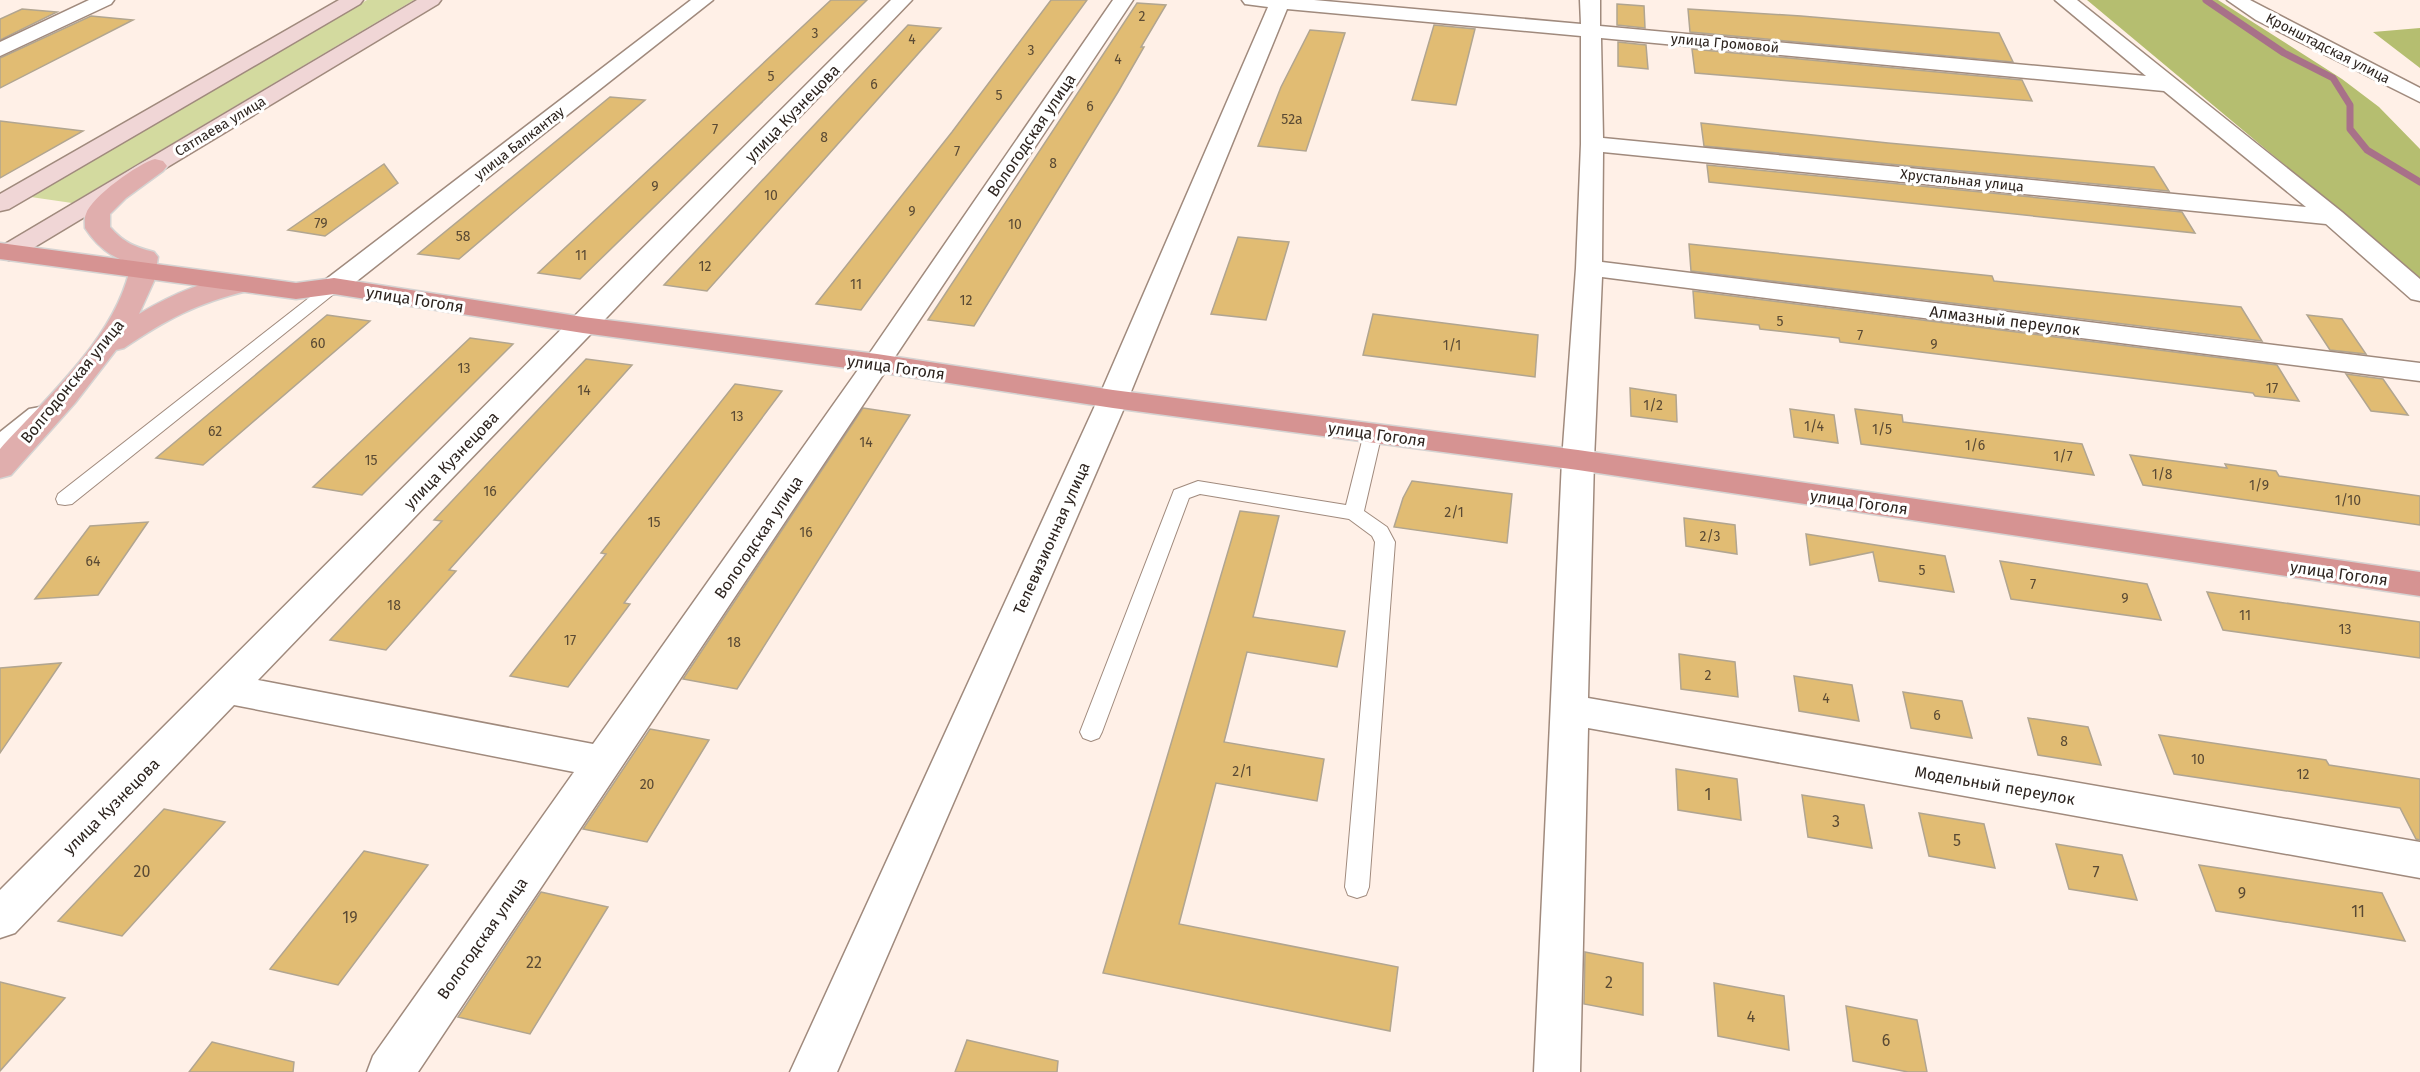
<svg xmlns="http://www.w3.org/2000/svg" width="2420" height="1072" font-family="'Fira Sans',sans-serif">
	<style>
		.green { fill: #d3da9f }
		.forest { fill: #b5be70 }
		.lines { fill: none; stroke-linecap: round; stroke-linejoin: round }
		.stream { stroke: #a87189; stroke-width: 7 }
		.building { fill: #e1bc73; stroke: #b1a590; stroke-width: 1.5 }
		.service-casing { stroke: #a08a7d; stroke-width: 2 }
		.minor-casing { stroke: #a08a7d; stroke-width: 3 }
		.secondary-casing { stroke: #a08a7d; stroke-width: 3 }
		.primary-casing { stroke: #d5d3d2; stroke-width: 3 }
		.trunk-casing { stroke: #d5d3d2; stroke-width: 3 }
		.service { fill: #fff; fill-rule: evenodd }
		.minor { fill: #fff; fill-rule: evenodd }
		.secondary { fill: #f0d6d6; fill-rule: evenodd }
		.primary { fill: #e0aead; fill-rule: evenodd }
		.trunk { fill: #d69392; fill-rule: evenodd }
		.labels { text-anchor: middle; stroke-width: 6; stroke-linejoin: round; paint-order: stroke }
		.number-label { font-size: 14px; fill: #5a4a34 }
		.far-street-label { font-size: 14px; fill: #2d241f; stroke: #fff }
		.street-label { font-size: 16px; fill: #2d241f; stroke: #fff }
		.near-number-label { font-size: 16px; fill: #5a4a34 }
	</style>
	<rect width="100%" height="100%" fill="#fff0e7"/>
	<!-- green -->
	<path class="green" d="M 367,0 L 414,0 L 72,203 L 24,196 Z"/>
	<!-- forest -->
	<path class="forest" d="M 2087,0 L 2218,0 L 2342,79 L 2379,107 L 2420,149 L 2420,278 Z
		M 2420,28 L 2420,68 L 2373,32 Z"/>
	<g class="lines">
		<!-- stream -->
		<path class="stream" d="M 2206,0 L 2284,53 L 2333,78 L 2350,105 L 2350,129 L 2367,150 L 2420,182"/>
	</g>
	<!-- building -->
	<path class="building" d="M 831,0 L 867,0 L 580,279 L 538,273 Z
		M 1051,0 L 1087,0 L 861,310 L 816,304 L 952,132 Z
		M 1137,3 L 1166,5 L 1141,47 L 1144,47 L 1118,92 L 974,326 L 928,320 Z
		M 1617,4 L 1644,6 L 1645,28 L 1617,25 Z
		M 22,9 L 57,12 L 0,40 L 0,19 Z
		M 1688,9 L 1801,16 L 1999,33 L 2013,62 L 1690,32 Z
		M 91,16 L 133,20 L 0,88 L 0,58 Z
		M 908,25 L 941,28 L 707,291 L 664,285 Z
		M 1434,25 L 1475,29 L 1456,105 L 1412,100 Z
		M 1310,30 L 1345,33 L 1306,151 L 1258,146 L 1281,87 Z
		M 1618,42 L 1646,45 L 1648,69 L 1618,66 Z
		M 1692,49 L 2022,80 L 2032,101 L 1695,73 Z
		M 610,97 L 645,100 L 459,259 L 418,254 Z
		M 0,121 L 83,131 L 0,178 Z
		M 1701,123 L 1888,143 L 2154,167 L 2169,191 L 1704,146 Z
		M 384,164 L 398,183 L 325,236 L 288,230 Z
		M 1707,165 L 2182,212 L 2195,233 L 1709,182 Z
		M 1238,237 L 1289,242 L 1266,320 L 1211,314 Z
		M 1689,244 L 1992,276 L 1994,281 L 2241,307 L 2262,341 L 1691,271 Z
		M 1693,291 L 2277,365 L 2299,401 L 2255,396 L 2253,393 L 1840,342 L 1839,338 L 1760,329 L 1759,325 L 1695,318 Z
		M 1373,314 L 1538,335 L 1535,377 L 1363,355 Z
		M 327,315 L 370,321 L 203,465 L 156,458 Z
		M 2307,315 L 2342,319 L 2366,354 L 2330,350 Z
		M 470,338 L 513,344 L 362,495 L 313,487 Z
		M 586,359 L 632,365 L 449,570 L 456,571 L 386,650 L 330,640 L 442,521 L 434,520 Z
		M 2346,374 L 2383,379 L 2408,415 L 2371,411 Z
		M 735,384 L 782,391 L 624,603 L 630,604 L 568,687 L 510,676 L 606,554 L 601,553 Z
		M 1630,388 L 1676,395 L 1677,422 L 1631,416 Z
		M 863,408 L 910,415 L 737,689 L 683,679 Z
		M 1790,409 L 1834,415 L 1838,443 L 1794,437 Z
		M 1855,409 L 1902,415 L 1903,422 L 2082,444 L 2094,475 L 1861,444 Z
		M 2130,455 L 2227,468 L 2225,464 L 2276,471 L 2279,476 L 2420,496 L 2420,525 L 2143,485 Z
		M 1412,481 L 1512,494 L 1507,543 L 1394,527 L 1403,498 Z
		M 1240,511 L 1279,516 L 1253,617 L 1345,631 L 1337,667 L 1247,652 L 1224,742 L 1324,759 L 1317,801 L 1216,783 L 1179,924 L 1398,967 L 1390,1031 L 1103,973 Z
		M 1684,518 L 1735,525 L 1737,554 L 1686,546 Z
		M 148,522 L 98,595 L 35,599 L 90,526 Z
		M 1806,534 L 1945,556 L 1954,592 L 1879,581 L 1873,552 L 1810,565 Z
		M 2000,561 L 2147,584 L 2161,620 L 2011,599 Z
		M 2207,592 L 2420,622 L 2420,658 L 2223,630 Z
		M 1679,654 L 1735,662 L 1738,697 L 1681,689 Z
		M 61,663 L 0,753 L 0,668 Z
		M 1794,676 L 1852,685 L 1859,721 L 1799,711 Z
		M 1903,692 L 1962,701 L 1972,738 L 1911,728 Z
		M 2028,718 L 2088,727 L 2101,765 L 2038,755 Z
		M 650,729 L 709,740 L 647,842 L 583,829 Z
		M 2159,735 L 2326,760 L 2329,765 L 2420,779 L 2420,840 L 2416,839 L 2400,808 L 2174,774 Z
		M 1676,769 L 1737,779 L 1741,820 L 1678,810 Z
		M 1802,795 L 1864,805 L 1872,848 L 1808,837 Z
		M 164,809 L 225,822 L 122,936 L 58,921 Z
		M 1919,813 L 1984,824 L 1995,868 L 1929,856 Z
		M 2056,844 L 2122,855 L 2137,900 L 2069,889 Z
		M 364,851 L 428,865 L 338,985 L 270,969 Z
		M 2199,865 L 2382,893 L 2405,941 L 2216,911 Z
		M 541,892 L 608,907 L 530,1034 L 458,1017 Z
		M 1585,952 L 1643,963 L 1643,1015 L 1584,1004 Z
		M 0,982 L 65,998 L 0,1071 Z
		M 1714,983 L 1784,996 L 1789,1050 L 1718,1036 Z
		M 1846,1006 L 1917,1020 L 1927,1072 L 1908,1072 L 1853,1061 Z
		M 967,1040 L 1058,1061 L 1057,1072 L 955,1072 Z
		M 212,1042 L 294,1062 L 293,1072 L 189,1072 Z"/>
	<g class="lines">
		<!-- service casing -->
		<g class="service-casing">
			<path id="service" d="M 334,281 L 342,286 L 340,289 L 72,504 L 65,505 L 58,504 L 56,499 L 58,494 L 328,283 Z
				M 1373,427 L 1379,429 L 1382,433 L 1364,511 L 1387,527 L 1395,542 L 1369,887 L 1366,895 L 1357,898 L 1348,895 L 1345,887 L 1375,542 L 1372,536 L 1349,519 L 1200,494 L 1189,498 L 1102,732 L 1099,738 L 1091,741 L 1083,738 L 1080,732 L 1174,490 L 1198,481 L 1346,505 L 1364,433 L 1367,429 Z"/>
		</g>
		<!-- minor casing -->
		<g class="minor-casing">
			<path id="minor" d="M 89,0 L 114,0 L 111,4 L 0,56 L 0,42 Z
				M 691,0 L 713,0 L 343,292 L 334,294 L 325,292 L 321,286 L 325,280 Z
				M 891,0 L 912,0 L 258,680 L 593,744 L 867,357 L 1113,0 L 1133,0 L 418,1072 L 367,1072 L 373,1056 L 574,772 L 234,705 L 15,933 L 0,938 L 0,890 Z
				M 1242,0 L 1314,0 L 1581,24 L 1580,0 L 1600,0 L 1600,26 L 2146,76 L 2055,0 L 2077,0 L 2342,212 L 2420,279 L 2420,301 L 2411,299 L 2326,224 L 1603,152 L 1602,262 L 2420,363 L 2420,381 L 1602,277 L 1594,460 L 1588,698 L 2420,842 L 2420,878 L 1588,728 L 1580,1072 L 1534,1072 L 1562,460 L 1576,268 L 1581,144 L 1581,36 L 1287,9 L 1128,399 L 837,1072 L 790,1072 L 1098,399 L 1268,7 L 1245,4 ZM 1601,38 L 2164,91 L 2306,207 L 1603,138 Z
				M 2227,0 L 2250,0 L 2420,88 L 2420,102 L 2256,20 Z
				M 40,407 L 51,409 L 55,416 L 51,423 L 11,454 L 0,457 L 0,432 L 29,409 Z"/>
		</g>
		<!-- secondary casing -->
		<g class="secondary-casing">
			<path id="secondary" d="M 339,0 L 363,0 L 360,4 L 9,209 L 0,211 L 0,194 Z
				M 417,0 L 441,0 L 438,4 L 18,257 L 9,260 L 0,257 L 0,247 Z"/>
		</g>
		<!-- primary casing -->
		<g class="primary-casing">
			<path id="primary" d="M 155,159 L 163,161 L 167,166 L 163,171 L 126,198 L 110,214 L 110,227 C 124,243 135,247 154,252 L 158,257 L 154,281 L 139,314 C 166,298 217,272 247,279 L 251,285 L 247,291 C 197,303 167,319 124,348 L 116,350 L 75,403 L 11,475 L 0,478 L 0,449 C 47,397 119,334 131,263 C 111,258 96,245 85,228 C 85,224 84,218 86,214 C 91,197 139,163 155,159 Z"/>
		</g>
		<!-- trunk casing -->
		<g class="trunk-casing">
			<path id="trunk" d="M 0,243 L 296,283 L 334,278 L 583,317 L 877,354 L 1113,390 L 1578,450 L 2420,572 L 2420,596 L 1578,470 L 1113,408 L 877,372 L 583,333 L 334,294 L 296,299 L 0,259 Z"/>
		</g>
		<!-- service -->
		<use href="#service" class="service"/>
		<!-- minor -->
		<use href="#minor" class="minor"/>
		<!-- secondary -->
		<use href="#secondary" class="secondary"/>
		<!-- primary -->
		<use href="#primary" class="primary"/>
		<!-- trunk -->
		<use href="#trunk" class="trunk"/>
	</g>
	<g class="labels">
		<!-- number labels -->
		<g class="number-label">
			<text x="1142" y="21">2</text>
			<text x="815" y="38">3</text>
			<text x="912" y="44">4</text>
			<text x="1031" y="55">3</text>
			<text x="1118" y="64">4</text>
			<text x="771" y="81">5</text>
			<text x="874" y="89">6</text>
			<text x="999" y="100">5</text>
			<text x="1090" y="111">6</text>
			<text x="1292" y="124">52а</text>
			<text x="715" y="134">7</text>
			<text x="824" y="142">8</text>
			<text x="957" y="156">7</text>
			<text x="1053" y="168">8</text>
			<text x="655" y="191">9</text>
			<text x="771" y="200">10</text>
			<text x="912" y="216">9</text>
			<text x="321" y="228">79</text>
			<text x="1015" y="229">10</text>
			<text x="463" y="241">58</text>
			<text x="581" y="260">11</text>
			<text x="705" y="271">12</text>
			<text x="856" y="289">11</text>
			<text x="966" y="305">12</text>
			<text x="1780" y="326">5</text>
			<text x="1860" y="340">7</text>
			<text x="318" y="348">60</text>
			<text x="1934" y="349">9</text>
			<text x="1452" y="350">1/1</text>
			<text x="464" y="373">13</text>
			<text x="2272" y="393">17</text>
			<text x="584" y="395">14</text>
			<text x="1653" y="410">1/2</text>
			<text x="737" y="421">13</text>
			<text x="1814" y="431">1/4</text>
			<text x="1882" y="434">1/5</text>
			<text x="215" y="436">62</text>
			<text x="866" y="447">14</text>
			<text x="1975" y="450">1/6</text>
			<text x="2063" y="461">1/7</text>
			<text x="371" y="465">15</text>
			<text x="2162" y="479">1/8</text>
			<text x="2259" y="490">1/9</text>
			<text x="490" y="496">16</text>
			<text x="2348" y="505">1/10</text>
			<text x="1454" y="517">2/1</text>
			<text x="654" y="527">15</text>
			<text x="806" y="537">16</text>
			<text x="1710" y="541">2/3</text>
			<text x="93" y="566">64</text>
			<text x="1922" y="575">5</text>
			<text x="2033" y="589">7</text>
			<text x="2125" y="603">9</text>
			<text x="394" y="610">18</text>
			<text x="2245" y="620">11</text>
			<text x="2345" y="634">13</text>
			<text x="570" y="645">17</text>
			<text x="734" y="647">18</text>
			<text x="1708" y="680">2</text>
			<text x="1826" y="703">4</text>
			<text x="1937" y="720">6</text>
			<text x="2064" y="746">8</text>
			<text x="2198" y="764">10</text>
			<text x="1242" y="776">2/1</text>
			<text x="2303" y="779">12</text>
			<text x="647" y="789">20</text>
		</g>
		<!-- far-street labels -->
		<g class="far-street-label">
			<text transform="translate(1725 43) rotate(5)" y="5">улица Громовой</text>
			<text transform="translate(2328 48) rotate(27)" y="5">Кронштадская улица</text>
			<text transform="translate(220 126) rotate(-31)" y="5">Сатпаева улица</text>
			<text transform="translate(519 143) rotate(-38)" y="5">улица Балкантау</text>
			<text transform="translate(1962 180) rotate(6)" y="5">Хрустальная улица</text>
		</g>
		<!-- street labels -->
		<g class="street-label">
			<text transform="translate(792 113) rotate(-46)" y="6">улица Кузнецова</text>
			<text transform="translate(1031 135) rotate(-56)" y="6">Вологодская улица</text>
			<text transform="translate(415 299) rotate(9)" y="6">улица Гоголя</text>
			<text transform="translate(2005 320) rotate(7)" y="6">Алмазный переулок</text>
			<text transform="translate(896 367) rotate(8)" y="6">улица Гоголя</text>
			<text transform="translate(72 381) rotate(-51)" y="6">Волгодонская улица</text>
			<text transform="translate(1377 434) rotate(8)" y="6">улица Гоголя</text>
			<text transform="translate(451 460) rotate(-46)" y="6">улица Кузнецова</text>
			<text transform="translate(1859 502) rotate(8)" y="6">улица Гоголя</text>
			<text transform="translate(758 537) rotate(-56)" y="6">Вологодская улица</text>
			<text transform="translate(1051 538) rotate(-66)" y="6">Телевизионная улица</text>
			<text transform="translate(2339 573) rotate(8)" y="6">улица Гоголя</text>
			<text transform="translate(1995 785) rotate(10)" y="6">Модельный переулок</text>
			<text transform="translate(111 806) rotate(-45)" y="6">улица Кузнецова</text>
			<text transform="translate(482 938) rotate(-55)" y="6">Вологодская улица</text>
		</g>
		<!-- near-number labels -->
		<g class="near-number-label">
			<text x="1708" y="800">1</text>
			<text x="1836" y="827">3</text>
			<text x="1957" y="846">5</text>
			<text x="142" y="877">20</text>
			<text x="2096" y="878">7</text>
			<text x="2242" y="899">9</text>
			<text x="2358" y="917">11</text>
			<text x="350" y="923">19</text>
			<text x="534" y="968">22</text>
			<text x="1609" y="988">2</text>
			<text x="1751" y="1022">4</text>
			<text x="1886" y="1046">6</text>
		</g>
	</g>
</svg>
